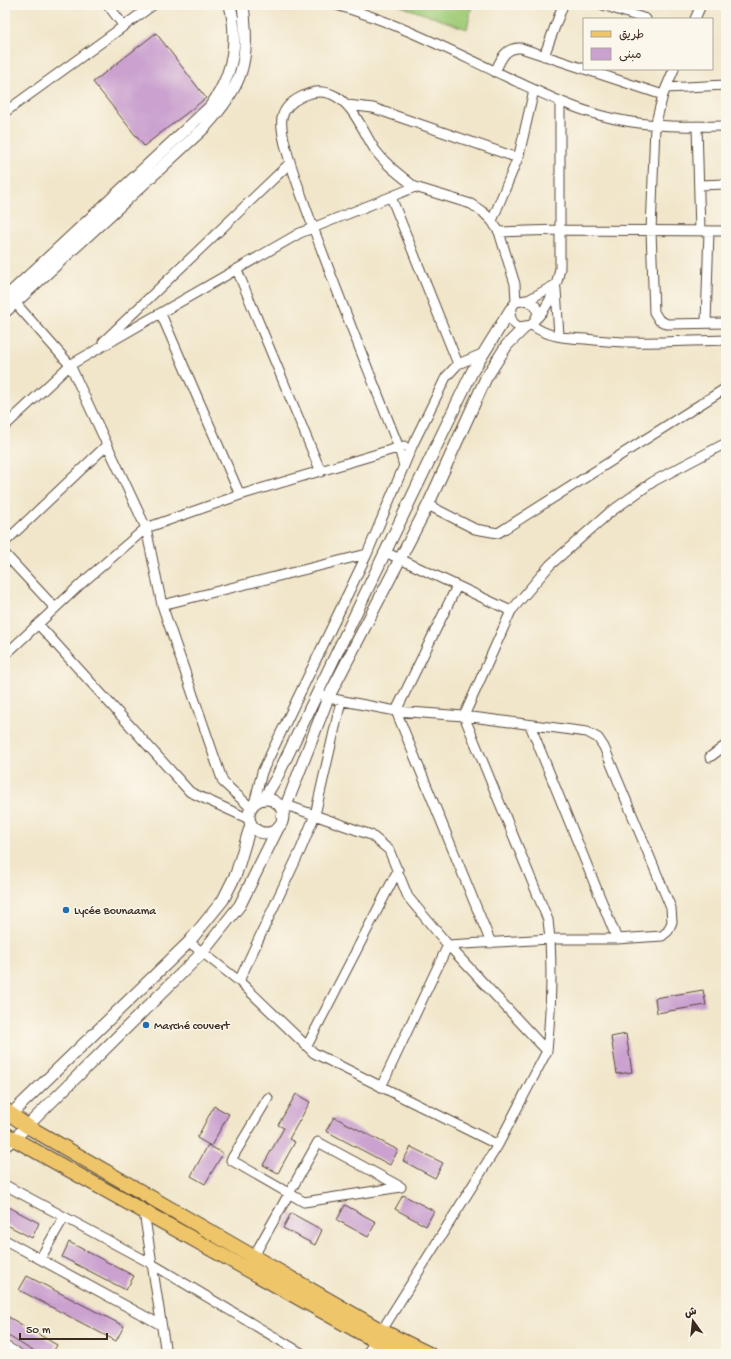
<svg xmlns="http://www.w3.org/2000/svg" width="731" height="1359" font-family="'Gochi Hand','Playpen Sans Arabic',sans-serif">
	<style>
		.green { fill: #a2cd79; stroke: #6e7c4c }
		.building { fill: #caa1cf }
		.lines { fill: none; stroke-linecap: round; stroke-linejoin: round }
		.minor-casing { stroke: #564638; stroke-width: 11 }
		.tertiary-casing { stroke: #564638; stroke-width: 13 }
		.primary-casing { stroke: #564638; stroke-width: 16 }
		.minor { stroke: #fff; stroke-width: 9 }
		.tertiary { stroke: #fff; stroke-width: 11 }
		.primary { stroke: #eec569; stroke-width: 14 }
		.poi-dot { fill: #1f6fb2; stroke: #fbf7ec; stroke-width: 1.5 }
		.labels { text-anchor: middle; stroke-width: 3; stroke-linejoin: round; paint-order: stroke }
		.poi-label { font-size: 12px; fill: #3b2a1e; stroke: #fbf7ec; text-anchor: start }
	</style>
	<rect width="100%" height="100%" fill="#fbf7ec"/>
	<filter id="ink" filterUnits="userSpaceOnUse"><feTurbulence type="fractalNoise" baseFrequency=".025" numOctaves="2"/><feDisplacementMap in="SourceGraphic" scale="8" xChannelSelector="R" yChannelSelector="G"/><feConvolveMatrix kernelMatrix="1 2 1 2 8 2 1 2 1" color-interpolation-filters="sRGB"/></filter>
	<filter id="wash" filterUnits="userSpaceOnUse"><feTurbulence type="fractalNoise" baseFrequency=".012" numOctaves="4" result="noise"/><feDisplacementMap in="SourceGraphic" scale="16" xChannelSelector="R" yChannelSelector="G"/><feGaussianBlur stdDeviation="0.9" result="paint"/><feColorMatrix in="noise" values="0 0 0 0 0 0 0 0 0 0 0 0 0 0 0 0 0 1.4 0 .05"/><feComposite in="paint" operator="in"/></filter>
	<g filter="url(#wash)">
		<rect width="100%" height="100%" fill="#f1e6ca"/>
		<!-- green -->
		<path class="green" d="M 398,5 L 472,5 L 467,29 Z"/>
		<g id="blocks">
			<!-- building -->
			<path class="building" d="M 156,33 L 206,98 L 144,146 L 93,82 Z
				M 703,990 L 706,1005 L 657,1013 L 655,998 Z
				M 626,1034 L 632,1072 L 617,1074 L 611,1037 Z
				M 296,1094 L 310,1102 L 289,1139 L 295,1142 L 278,1173 L 263,1165 L 284,1128 L 278,1125 Z
				M 214,1106 L 229,1114 L 211,1146 L 197,1138 Z
				M 334,1117 L 398,1150 L 390,1165 L 326,1131 Z
				M 208,1145 L 223,1153 L 205,1184 L 191,1176 Z
				M 411,1147 L 443,1163 L 435,1178 L 403,1161 Z
				M 403,1195 L 434,1211 L 426,1226 L 395,1209 Z
				M 5,1205 L 39,1223 L 32,1238 L 5,1224 Z
				M 345,1205 L 376,1222 L 368,1237 L 337,1220 Z
				M 291,1213 L 322,1230 L 315,1245 L 283,1228 Z
				M 69,1242 L 134,1276 L 126,1290 L 62,1257 Z
				M 27,1276 L 124,1326 L 116,1341 L 19,1290 Z
				M 5,1315 L 57,1345 L 52,1354 L 38,1354 L 5,1334 Z"/>
		</g>
	</g>
	<g filter="url(#ink)">
		<use href="#blocks" fill-opacity="0" stroke="#564638" stroke-width="1"/>
		<g class="lines">
			<!-- minor casing -->
			<g class="minor-casing">
				<path id="minor" d="M 108,5 L 123,25
					M 336,5 C 396,22 451,51 507,77 C 537,91 567,106 599,115 C 641,127 683,127 726,126
					M 603,5 L 646,19
					M 695,19 L 701,5
					M 544,56 L 563,5
					M 674,69 L 663,95 L 655,126 L 651,231 L 654,312 L 659,320 L 667,324 L 726,323
					M 495,72 C 501,59 505,47 521,48 L 663,95
					M 666,88 L 726,85
					M 347,105 L 373,108 L 518,158
					M 5,112 L 153,5
					M 697,126 L 700,231
					M 699,185 L 726,184
					M 391,197 L 458,364
					M 492,221 L 519,155 L 534,90
					M 499,232 L 560,230 L 726,231
					M 237,270 L 321,472
					M 556,289 L 559,336
					M 11,298 L 70,365 L 146,528 L 162,605 L 223,782 L 251,808
					M 528,300 L 555,285
					M 161,314 L 240,495
					M 537,318 C 550,304 557,286 560,268 L 560,101
					M 706,323 L 709,231
					M 532,325 C 547,337 566,338 585,339 C 633,345 677,341 726,340
					M 103,342 L 290,163
					M 5,426 L 70,365 L 300,233 L 415,187 L 471,204 L 483,212 L 492,221 L 499,232 L 515,284 L 516,302 C 507,310 509,322 519,327 L 532,325 L 538,314 L 535,305 L 526,300 L 516,302
					M 404,466 L 399,448 C 366,363 331,279 301,194 C 295,177 279,135 282,118 C 286,100 314,87 331,94 C 353,102 363,132 375,150 C 386,165 401,176 415,187
					M 428,505 L 475,529 L 498,533 L 726,388
					M 5,542 L 107,445
					M 385,552 L 511,611
					M 5,554 L 55,608
					M 457,586 L 396,711 L 491,943
					M 162,605 L 367,554
					M 38,624 L 190,792 L 249,819
					M 5,655 L 82,583 L 146,528 L 240,495 L 404,446
					M 323,695 L 328,698 L 396,711 L 464,716 L 587,732 L 598,738 L 604,747 L 671,908 L 672,922 L 668,931 L 662,936 L 617,939 L 550,939 L 448,945 L 381,1087
					M 530,725 L 617,939
					M 710,757 L 726,745
					M 254,804 L 262,772 L 367,554 L 413,444 L 446,377 L 458,364 L 482,354
					M 286,805 L 371,835 L 389,850 L 408,897 L 448,945 L 547,1051
					M 189,942 L 239,981 L 314,1053 L 498,1145
					M 239,981 L 301,849 L 315,815 L 341,701
					M 307,1046 L 398,870
					M 5,1185 L 152,1264 L 303,1354
					M 144,1212 L 166,1354
					M 5,1240 L 161,1325
					M 40,1259 L 64,1217
					M 251,1261 L 318,1142 L 401,1187 L 304,1202 L 231,1160 L 268,1098
					M 5,1346 L 19,1354
					M 367,1354 L 498,1145 L 547,1051 C 551,1013 553,959 548,920 L 464,716 L 511,611 L 550,565 L 609,513 L 654,481 L 726,443"/>
			</g>
			<!-- tertiary casing -->
			<g class="tertiary-casing">
				<path id="tertiary" d="M 5,298 L 210,107 C 232,77 239,42 230,5
					M 5,312 L 204,128 C 243,86 250,62 243,5
					M 264,799 L 277,777 L 472,372 L 511,309
					M249 816a17 17 0 1 1 34 0a17 17 0 1 1-34 0Z
					M 282,816 L 328,698 L 428,505 L 486,378 L 507,345 L 524,328
					M 5,1120 L 189,942 L 223,900 L 236,874 L 251,824
					M 5,1146 L 14,1139 L 202,953 L 240,905 L 279,826"/>
			</g>
			<!-- primary casing -->
			<g class="primary-casing">
				<path id="primary" d="M 5,1110 L 27,1126 L 382,1331 L 429,1354
					M 5,1134 L 399,1354"/>
			</g>
			<!-- minor -->
			<use href="#minor" class="minor"/>
			<!-- tertiary -->
			<use href="#tertiary" class="tertiary"/>
			<!-- primary -->
			<use href="#primary" class="primary"/>
		</g>
	</g>
	<!-- markers -->
	<g class="poi-dot">
		<circle cx="66" cy="910" r="4"/>
		<circle cx="146" cy="1025" r="4"/>
	</g>
	<g class="labels">
		<!-- poi labels -->
		<g class="poi-label">
			<text x="74" y="914">Lycée Bounaama</text>
			<text x="154" y="1029">Marché couvert</text>
		</g>
	</g>
	<!-- margin -->
	<rect width="731" height="1359" fill="none" stroke="#fbf7ec" stroke-width="20"/>
	<!-- legend -->
	<rect x="583" y="18" width="130" height="52" fill="#fbf7ec" stroke="#aea59a"/>
	<rect x="591" y="31" width="20" height="6" fill="#eec569" stroke="#aea59a"/>
	<text x="619" y="38" font-size="12" fill="#3b2a1e">طريق</text>
	<rect x="591" y="48" width="20" height="12" fill="#caa1cf" stroke="#aea59a"/>
	<text x="619" y="58" font-size="12" fill="#3b2a1e">مبنى</text>
	<!-- north arrow -->
	<g transform="translate(693 1321) rotate(345)" stroke="#fbf7ec" stroke-width="3" paint-order="stroke">
	<path d="M0-3L7 15L0 10L-7 15Z" fill="#3b2a1e"/>
	<text y="-6" font-size="11" font-weight="bold" text-anchor="middle" fill="#3b2a1e">ش</text>
	</g>
	<!-- scale -->
	<path d="M20 1333v6h87v-6" fill="none" stroke="#3b2a1e" stroke-width="2"/>
	<text x="26" y="1333" font-size="12" fill="#3b2a1e" stroke="#fbf7ec" stroke-width="3" paint-order="stroke">50 m</text>
</svg>
